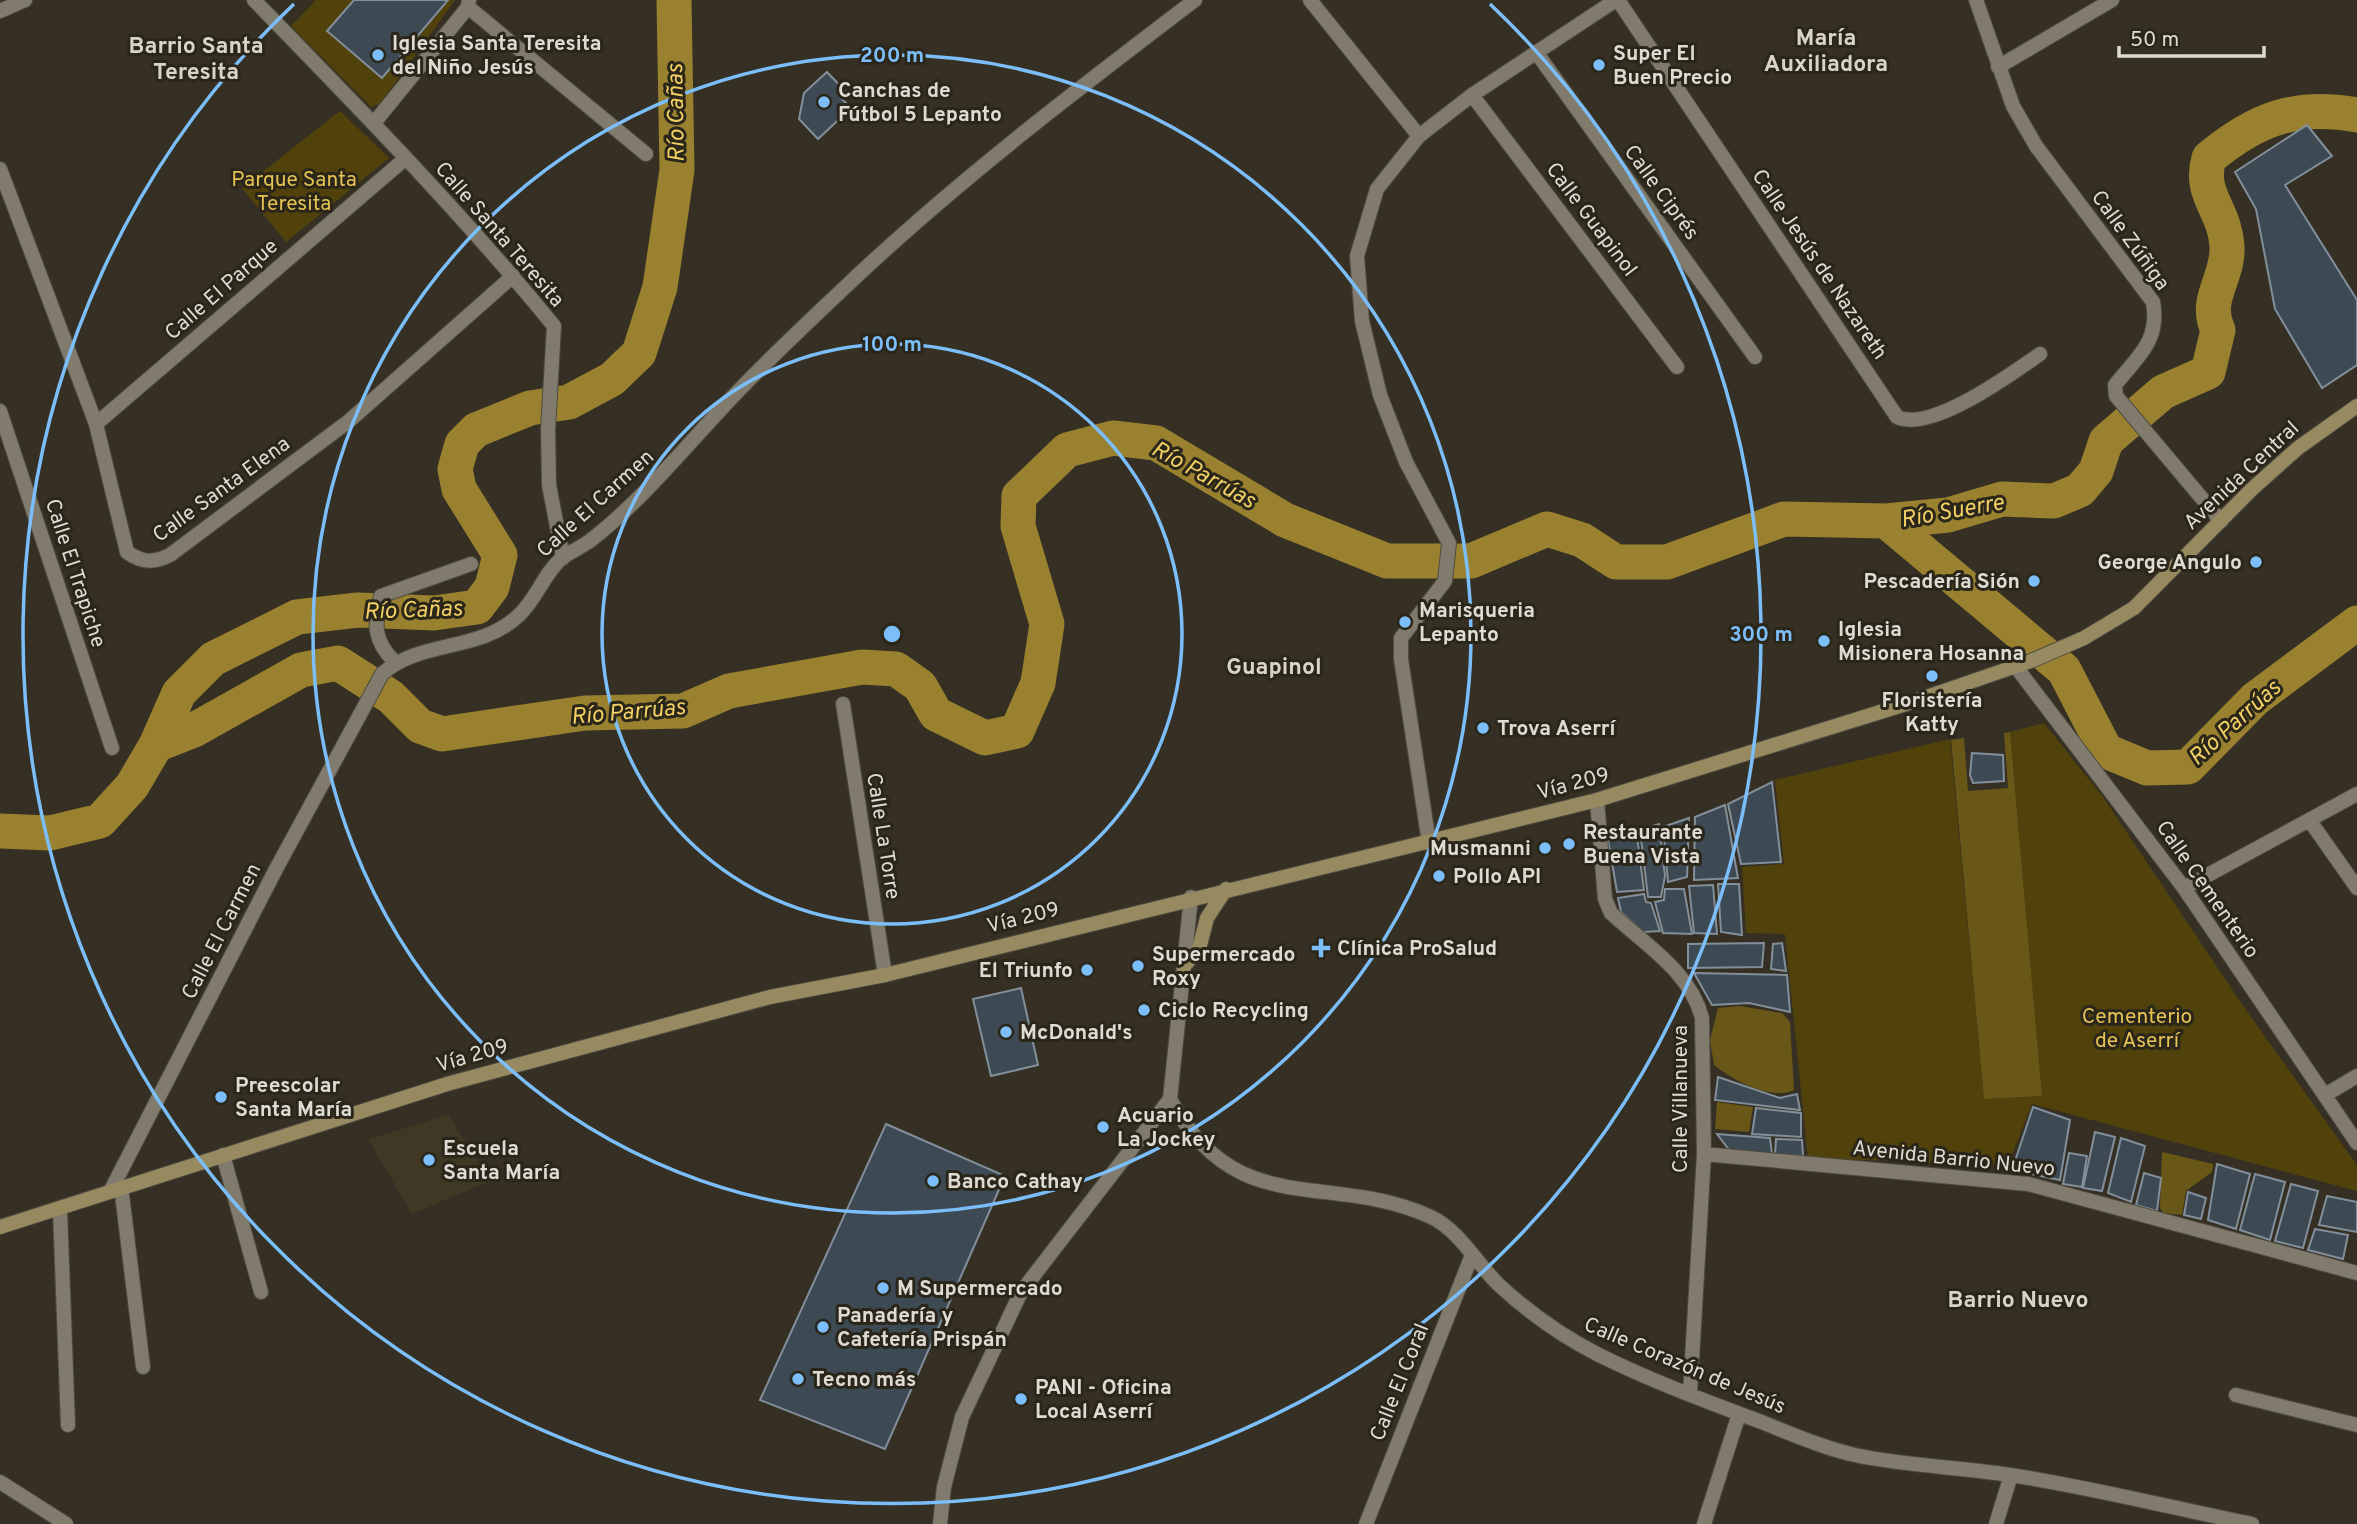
<svg xmlns="http://www.w3.org/2000/svg" width="2357" height="1524" font-family="Overpass,sans-serif">
	<style>
		.built { fill: #3f3825 }
		.green { fill: #51420b }
		.forest { fill: #695718 }
		.lines { fill: none; stroke-linecap: round; stroke-linejoin: round }
		.river { stroke: #998130; stroke-width: 35 }
		.building { fill: #3d4953; stroke: #828f9b; stroke-width: 2 }
		.street-casing { stroke: #4e4b40; stroke-width: 16 }
		.secondary-casing { stroke: #4e4b40; stroke-width: 16 }
		.street { stroke: #807b6c; stroke-width: 14 }
		.secondary { stroke: #978a61; stroke-width: 14 }
		.ring { fill: none; stroke: #7bbef9; stroke-width: 3.5 }
		.poi-dot { fill: #7bbef9; stroke: #2b261a; stroke-width: 2.5 }
		.labels { text-anchor: middle; stroke-width: 6; stroke-linejoin: round; paint-order: stroke }
		.poi-label { font-size: 21px; font-weight: bold; fill: #dedbd3; stroke: #2b261a; text-anchor: start }
		.park-label { font-size: 21px; fill: #e4c254; stroke: #2b261a }
		.street-label { font-size: 21px; fill: #dedbd3; stroke: #2b261a }
		.neighbourhood-label { font-size: 23px; font-weight: bold; fill: #dad4c4; stroke: #2b261a }
		.water-label { font-size: 23px; font-style: italic; fill: #f2d063; stroke: #2b261a }
		.centre { fill: #7bbef9; stroke: #2b261a; stroke-width: 3.5 }
		.ring-label { font-size: 21px; text-anchor: middle; font-weight: bold; fill: #7bbef9; stroke: #2b261a; stroke-width: 6; stroke-linejoin: round; paint-order: stroke }
	</style>
	<rect width="100%" height="100%" fill="#353023"/>
	<!-- built -->
	<path class="built" d="M 448,1115 L 490,1181 L 412,1214 L 368,1139 Z"/>
	<!-- green -->
	<path class="green" d="M 316,0 L 354,0 L 327,31 L 382,77 L 448,0 L 455,0 L 380,104 L 371,107 L 291,26 Z
		M 340,111 L 389,158 L 286,242 L 242,188 Z
		M 2044,723 L 2103,797 L 2246,1010 L 2357,1165 L 2357,1191 L 2032,1104 L 2008,1165 L 1808,1158 L 1785,934 L 1746,933 L 1742,867 L 1784,864 L 1775,780 L 1950,739 L 1984,1099 L 2042,1096 L 2010,732 Z"/>
	<!-- forest -->
	<path class="forest" d="M 2010,732 L 2042,1096 L 1984,1099 L 1951,740 L 1964,738 L 1968,791 L 2008,788 L 2004,733 Z
		M 1740,1006 L 1782,1013 L 1790,1022 L 1794,1090 C 1772,1101 1732,1080 1714,1065 L 1710,1040 L 1718,1008 Z
		M 1717,1102 L 1753,1107 L 1749,1132 L 1715,1129 Z
		M 2162,1152 L 2213,1164 L 2212,1172 L 2186,1191 L 2182,1215 L 2163,1213 L 2160,1208 Z"/>
	<g class="lines">
		<!-- river -->
		<path class="river" d="M 1886,521 L 1948,515 L 2002,499 L 2054,501 L 2080,490 L 2096,471 L 2106,441 L 2163,392 L 2208,372 L 2218,330 C 2203,299 2229,278 2227,246 C 2225,209 2198,195 2209,158 C 2256,119 2295,104 2357,115
			M 156,745 L 194,730 L 301,670 L 338,663 L 391,697 L 420,726 L 442,734 L 585,713 L 683,711 L 729,691 L 862,667 L 896,669 L 920,686 L 936,714 L 985,738 L 1017,731 L 1038,683 L 1047,624 L 1018,526 L 1019,496 L 1067,450 L 1113,438 L 1156,443 L 1285,520 L 1387,561 L 1471,561 L 1547,529 L 1582,540 L 1616,562 L 1667,562 L 1784,519 L 1886,521 L 2064,670 L 2106,751 L 2147,768 L 2188,767 L 2255,699 L 2357,623
			M 0,831 L 50,833 L 100,821 L 132,786 L 156,745 L 179,693 L 213,659 L 297,617 L 358,610 L 434,613 L 477,607 L 492,587 L 500,555 L 459,489 L 455,469 L 462,444 L 476,430 L 530,408 L 569,402 L 612,379 L 639,353 L 660,287 L 677,170 L 674,0"/>
	</g>
	<!-- building -->
	<path class="building" d="M 354,0 L 448,0 L 382,78 L 327,31 Z
		M 827,72 L 845,91 L 839,96 L 851,108 L 818,139 L 799,119 L 804,93 Z
		M 2307,125 L 2332,156 L 2285,185 L 2357,300 L 2357,365 L 2322,388 L 2275,309 L 2256,209 L 2235,172 Z
		M 1972,753 L 2003,755 L 2004,781 L 1973,783 L 1970,775 Z
		M 1772,782 L 1781,862 L 1741,864 L 1728,804 Z
		M 1725,805 L 1738,878 L 1694,880 L 1695,817 Z
		M 1689,818 L 1687,877 L 1668,882 L 1663,827 Z
		M 1659,824 L 1665,876 L 1661,897 L 1648,897 L 1640,830 Z
		M 1636,828 L 1644,890 L 1617,892 L 1607,834 Z
		M 1718,884 L 1739,884 L 1742,935 L 1721,932 Z
		M 1713,885 L 1717,934 L 1694,933 L 1689,886 Z
		M 1665,889 L 1684,889 L 1692,934 L 1663,933 L 1655,902 L 1664,900 Z
		M 1644,894 L 1646,902 L 1651,903 L 1660,931 L 1643,932 L 1621,912 L 1618,898 Z
		M 1764,943 L 1762,967 L 1688,968 L 1688,944 Z
		M 1782,943 L 1786,971 L 1771,969 L 1773,944 Z
		M 1694,973 L 1787,975 L 1790,1012 L 1749,1003 L 1712,1005 Z
		M 1021,988 L 1038,1065 L 991,1076 L 973,999 Z
		M 1718,1077 L 1780,1098 L 1797,1094 L 1800,1110 L 1715,1100 Z
		M 2033,1107 L 2070,1120 L 2060,1180 L 2012,1170 Z
		M 1756,1108 L 1801,1113 L 1801,1137 L 1752,1134 Z
		M 886,1124 L 1005,1176 L 885,1449 L 760,1400 Z
		M 2095,1132 L 2115,1137 L 2102,1191 L 2083,1188 Z
		M 1717,1134 L 1770,1138 L 1772,1155 L 1730,1151 Z
		M 2121,1138 L 2145,1146 L 2131,1202 L 2108,1193 Z
		M 1776,1139 L 1802,1140 L 1803,1156 L 1775,1155 Z
		M 2069,1153 L 2087,1156 L 2082,1187 L 2063,1184 Z
		M 2217,1164 L 2250,1174 L 2236,1229 L 2208,1220 Z
		M 2144,1173 L 2161,1178 L 2157,1211 L 2136,1205 Z
		M 2255,1174 L 2285,1182 L 2270,1240 L 2240,1230 Z
		M 2291,1184 L 2318,1191 L 2303,1248 L 2275,1241 Z
		M 2188,1192 L 2206,1198 L 2201,1219 L 2184,1215 Z
		M 2327,1196 L 2357,1202 L 2357,1232 L 2319,1225 Z
		M 2315,1229 L 2348,1235 L 2343,1259 L 2308,1250 Z"/>
	<g class="lines">
		<!-- street casing -->
		<g class="street-casing">
			<path id="street" d="M 254,0 C 357,106 461,212 554,326 L 548,430 L 549,485 L 563,558
				M 1310,0 L 1419,136
				M 1618,0 L 1897,417 C 1931,433 2011,374 2040,354
				M 1976,0 L 2013,106 L 2036,146 L 2153,302 C 2160,341 2138,356 2115,385 L 2116,396 L 2221,521
				M 468,7 L 646,154
				M 0,11 L 25,0
				M 1536,52 L 1755,357
				M 1998,67 L 2112,0
				M 1472,95 L 1677,367
				M 374,123 L 468,7 L 469,0
				M 0,169 L 96,424 L 127,552 C 142,563 154,563 170,555 L 349,421 L 513,276
				M 0,411 L 112,748
				M 96,424 L 406,158
				M 395,662 C 373,641 374,624 381,596 L 471,564
				M 2016,667 L 2184,888 L 2357,1143
				M 843,704 L 885,975
				M 1597,800 L 1605,899 L 1611,913 C 1645,945 1690,971 1702,1018 L 1704,1154 L 1690,1394
				M 2310,821 L 2357,888
				M 1429,843 L 1401,659 L 1401,638 L 1445,581 L 1449,543 L 1406,462 L 1380,395 L 1362,321 L 1357,256 L 1377,189 L 1419,136 L 1472,95 L 1616,0
				M 2184,888 L 2357,794
				M 1191,897 L 1170,1099 C 1237,1223 1329,1170 1431,1217 C 1459,1230 1477,1264 1499,1285 C 1528,1312 1562,1336 1597,1354 C 1651,1381 1708,1402 1764,1423 C 1794,1435 1824,1448 1855,1455 C 1906,1466 1959,1467 2010,1475 C 2091,1487 2172,1508 2252,1524
				M 2325,1095 L 2357,1076
				M 1704,1154 L 2028,1184 L 2357,1273
				M 223,1155 L 261,1292
				M 121,1186 L 143,1367
				M 111,1190 L 276,869 L 382,674 C 419,640 480,652 518,616 C 537,599 543,574 563,557 C 572,551 582,547 591,540 C 640,502 681,452 723,407 C 761,366 802,328 842,290 C 952,185 1074,92 1195,0
				M 60,1210 L 68,1425
				M 2236,1395 L 2357,1425
				M 0,1482 L 66,1524
				M 940,1524 L 944,1487 L 962,1417 L 1021,1292 L 1170,1099
				M 1366,1524 L 1472,1255
				M 1704,1524 L 1739,1414
				M 1996,1524 L 2011,1475"/>
		</g>
		<!-- secondary casing -->
		<g class="secondary-casing">
			<path id="secondary" d="M 1184,966 L 1199,949 L 1207,918 L 1226,889
				M 0,1227 L 447,1084 L 770,997 L 885,975 L 1597,800 L 1906,704 L 2031,661 L 2084,638 L 2134,608 L 2252,489 L 2298,448 L 2357,406"/>
		</g>
		<!-- street -->
		<use href="#street" class="street"/>
		<!-- secondary -->
		<use href="#secondary" class="secondary"/>
	</g>
	<!-- distance rings -->
	<g class="ring">
		<circle cx="892" cy="634" r="290"/>
		<circle cx="892" cy="634" r="579"/>
		<path d="M1490 4A869 869 0 1 1 294 4"/>
	</g>
	<!-- markers -->
	<g class="poi-dot">
		<circle cx="378" cy="55" r="7"/>
		<circle cx="1599" cy="65" r="7"/>
		<circle cx="824" cy="102" r="7"/>
		<circle cx="2256" cy="562" r="7"/>
		<circle cx="2034" cy="581" r="7"/>
		<circle cx="1405" cy="622" r="7"/>
		<circle cx="1824" cy="641" r="7"/>
		<circle cx="1932" cy="676" r="7"/>
		<circle cx="1483" cy="728" r="7"/>
		<circle cx="1569" cy="844" r="7"/>
		<circle cx="1545" cy="848" r="7"/>
		<circle cx="1439" cy="876" r="7"/>
		<path d="M1317.5 937.5h7v7h7v7h-7v7h-7v-7h-7v-7h7z"/>
		<circle cx="1138" cy="966" r="7"/>
		<circle cx="1087" cy="970" r="7"/>
		<circle cx="1144" cy="1010" r="7"/>
		<circle cx="1006" cy="1032" r="7"/>
		<circle cx="221" cy="1097" r="7"/>
		<circle cx="1103" cy="1127" r="7"/>
		<circle cx="429" cy="1160" r="7"/>
		<circle cx="933" cy="1181" r="7"/>
		<circle cx="883" cy="1288" r="7"/>
		<circle cx="823" cy="1327" r="7"/>
		<circle cx="798" cy="1379" r="7"/>
		<circle cx="1021" cy="1399" r="7"/>
	</g>
	<g class="labels">
		<!-- poi labels -->
		<g class="poi-label">
			<text x="392" y="50">Iglesia Santa Teresita<tspan x="392" dy="24">del Niño Jesús</tspan></text>
			<text x="1613" y="60">Super El<tspan x="1613" dy="24">Buen Precio</tspan></text>
			<text x="838" y="97">Canchas de<tspan x="838" dy="24">Fútbol 5 Lepanto</tspan></text>
			<text x="2242" y="569" text-anchor="end">George Angulo</text>
			<text x="2020" y="588" text-anchor="end">Pescadería Sión</text>
			<text x="1419" y="617">Marisqueria<tspan x="1419" dy="24">Lepanto</tspan></text>
			<text x="1838" y="636">Iglesia<tspan x="1838" dy="24">Misionera Hosanna</tspan></text>
			<text x="1932" y="707" text-anchor="middle">Floristería<tspan x="1932" dy="24">Katty</tspan></text>
			<text x="1497" y="735">Trova Aserrí</text>
			<text x="1583" y="839">Restaurante<tspan x="1583" dy="24">Buena Vista</tspan></text>
			<text x="1531" y="855" text-anchor="end">Musmanni</text>
			<text x="1453" y="883">Pollo API</text>
			<text x="1337" y="955">Clínica ProSalud</text>
			<text x="1152" y="961">Supermercado<tspan x="1152" dy="24">Roxy</tspan></text>
			<text x="1073" y="977" text-anchor="end">El Triunfo</text>
			<text x="1158" y="1017">Ciclo Recycling</text>
			<text x="1020" y="1039">McDonald's</text>
			<text x="235" y="1092">Preescolar<tspan x="235" dy="24">Santa María</tspan></text>
			<text x="1117" y="1122">Acuario<tspan x="1117" dy="24">La Jockey</tspan></text>
			<text x="443" y="1155">Escuela<tspan x="443" dy="24">Santa María</tspan></text>
			<text x="947" y="1188">Banco Cathay</text>
			<text x="897" y="1295">M Supermercado</text>
			<text x="837" y="1322">Panadería y<tspan x="837" dy="24">Cafetería Prispán</tspan></text>
			<text x="812" y="1386">Tecno más</text>
			<text x="1035" y="1394">PANI - Oficina<tspan x="1035" dy="24">Local Aserrí</tspan></text>
		</g>
		<!-- park labels -->
		<g class="park-label">
			<text x="294" y="186">Parque Santa<tspan x="294" dy="24">Teresita</tspan></text>
			<text x="2137" y="1023">Cementerio<tspan x="2137" dy="24">de Aserrí</tspan></text>
		</g>
		<!-- street labels -->
		<g class="street-label">
			<text transform="translate(1662 192) rotate(54)" y="7">Calle Ciprés</text>
			<text transform="translate(1592 219) rotate(53)" y="7">Calle Guapinol</text>
			<text transform="translate(500 234) rotate(49)" y="7">Calle Santa Teresita</text>
			<text transform="translate(2131 240) rotate(54)" y="7">Calle Zúñiga</text>
			<text transform="translate(1820 264) rotate(56)" y="7">Calle Jesús de Nazareth</text>
			<text transform="translate(221 289) rotate(-41)" y="7">Calle El Parque</text>
			<text transform="translate(2241 475) rotate(-43)" y="7">Avenida Central</text>
			<text transform="translate(221 489) rotate(-36)" y="7">Calle Santa Elena</text>
			<text transform="translate(595 503) rotate(-42)" y="7">Calle El Carmen</text>
			<text transform="translate(76 573) rotate(72)" y="7">Calle El Trapiche</text>
			<text transform="translate(1573 783) rotate(-15)" y="7">Vía 209</text>
			<text transform="translate(884 836) rotate(81)" y="7">Calle La Torre</text>
			<text transform="translate(2208 889) rotate(55)" y="7">Calle Cementerio</text>
			<text transform="translate(1023 917) rotate(-14)" y="7">Vía 209</text>
			<text transform="translate(221 931) rotate(-63)" y="7">Calle El Carmen</text>
			<text transform="translate(472 1055) rotate(-16)" y="7">Vía 209</text>
			<text transform="translate(1680 1099) rotate(-90)" y="7">Calle Villanueva</text>
			<text transform="translate(1954 1158) rotate(6)" y="7">Avenida Barrio Nuevo</text>
			<text transform="translate(1685 1365) rotate(23)" y="7">Calle Corazón de Jesús</text>
			<text transform="translate(1399 1382) rotate(-68)" y="7">Calle El Coral</text>
		</g>
		<!-- neighbourhood labels -->
		<g class="neighbourhood-label">
			<text x="1826" y="45">María<tspan x="1826" dy="26">Auxiliadora</tspan></text>
			<text x="196" y="53">Barrio Santa<tspan x="196" dy="26">Teresita</tspan></text>
			<text x="1274" y="674">Guapinol</text>
			<text x="2018" y="1307">Barrio Nuevo</text>
		</g>
		<!-- water labels -->
		<g class="water-label">
			<text transform="translate(675 113) rotate(-91)" y="8">Río Cañas</text>
			<text transform="translate(1204 474) rotate(29)" y="8">Río Parrúas</text>
			<text transform="translate(1952 510) rotate(-10)" y="8">Río Suerre</text>
			<text transform="translate(413 609) rotate(-2)" y="8">Río Cañas</text>
			<text transform="translate(628 711) rotate(-5)" y="8">Río Parrúas</text>
			<text transform="translate(2234 722) rotate(-42)" y="8">Río Parrúas</text>
		</g>
	</g>
	<circle cx="892" cy="634" r="10" class="centre"/>
	<g class="ring-label">
		<text x="892" y="62">200 m</text>
		<text x="892" y="351">100 m</text>
		<text x="1761" y="641">300 m</text>
	</g>
	<!-- scale -->
	<path d="M2119 46v10h145v-10" fill="none" stroke="#dedbd3" stroke-width="3.5"/>
	<text x="2130" y="46" font-size="21" fill="#dedbd3" stroke="#2b261a" stroke-width="5" paint-order="stroke">50 m</text>
</svg>
